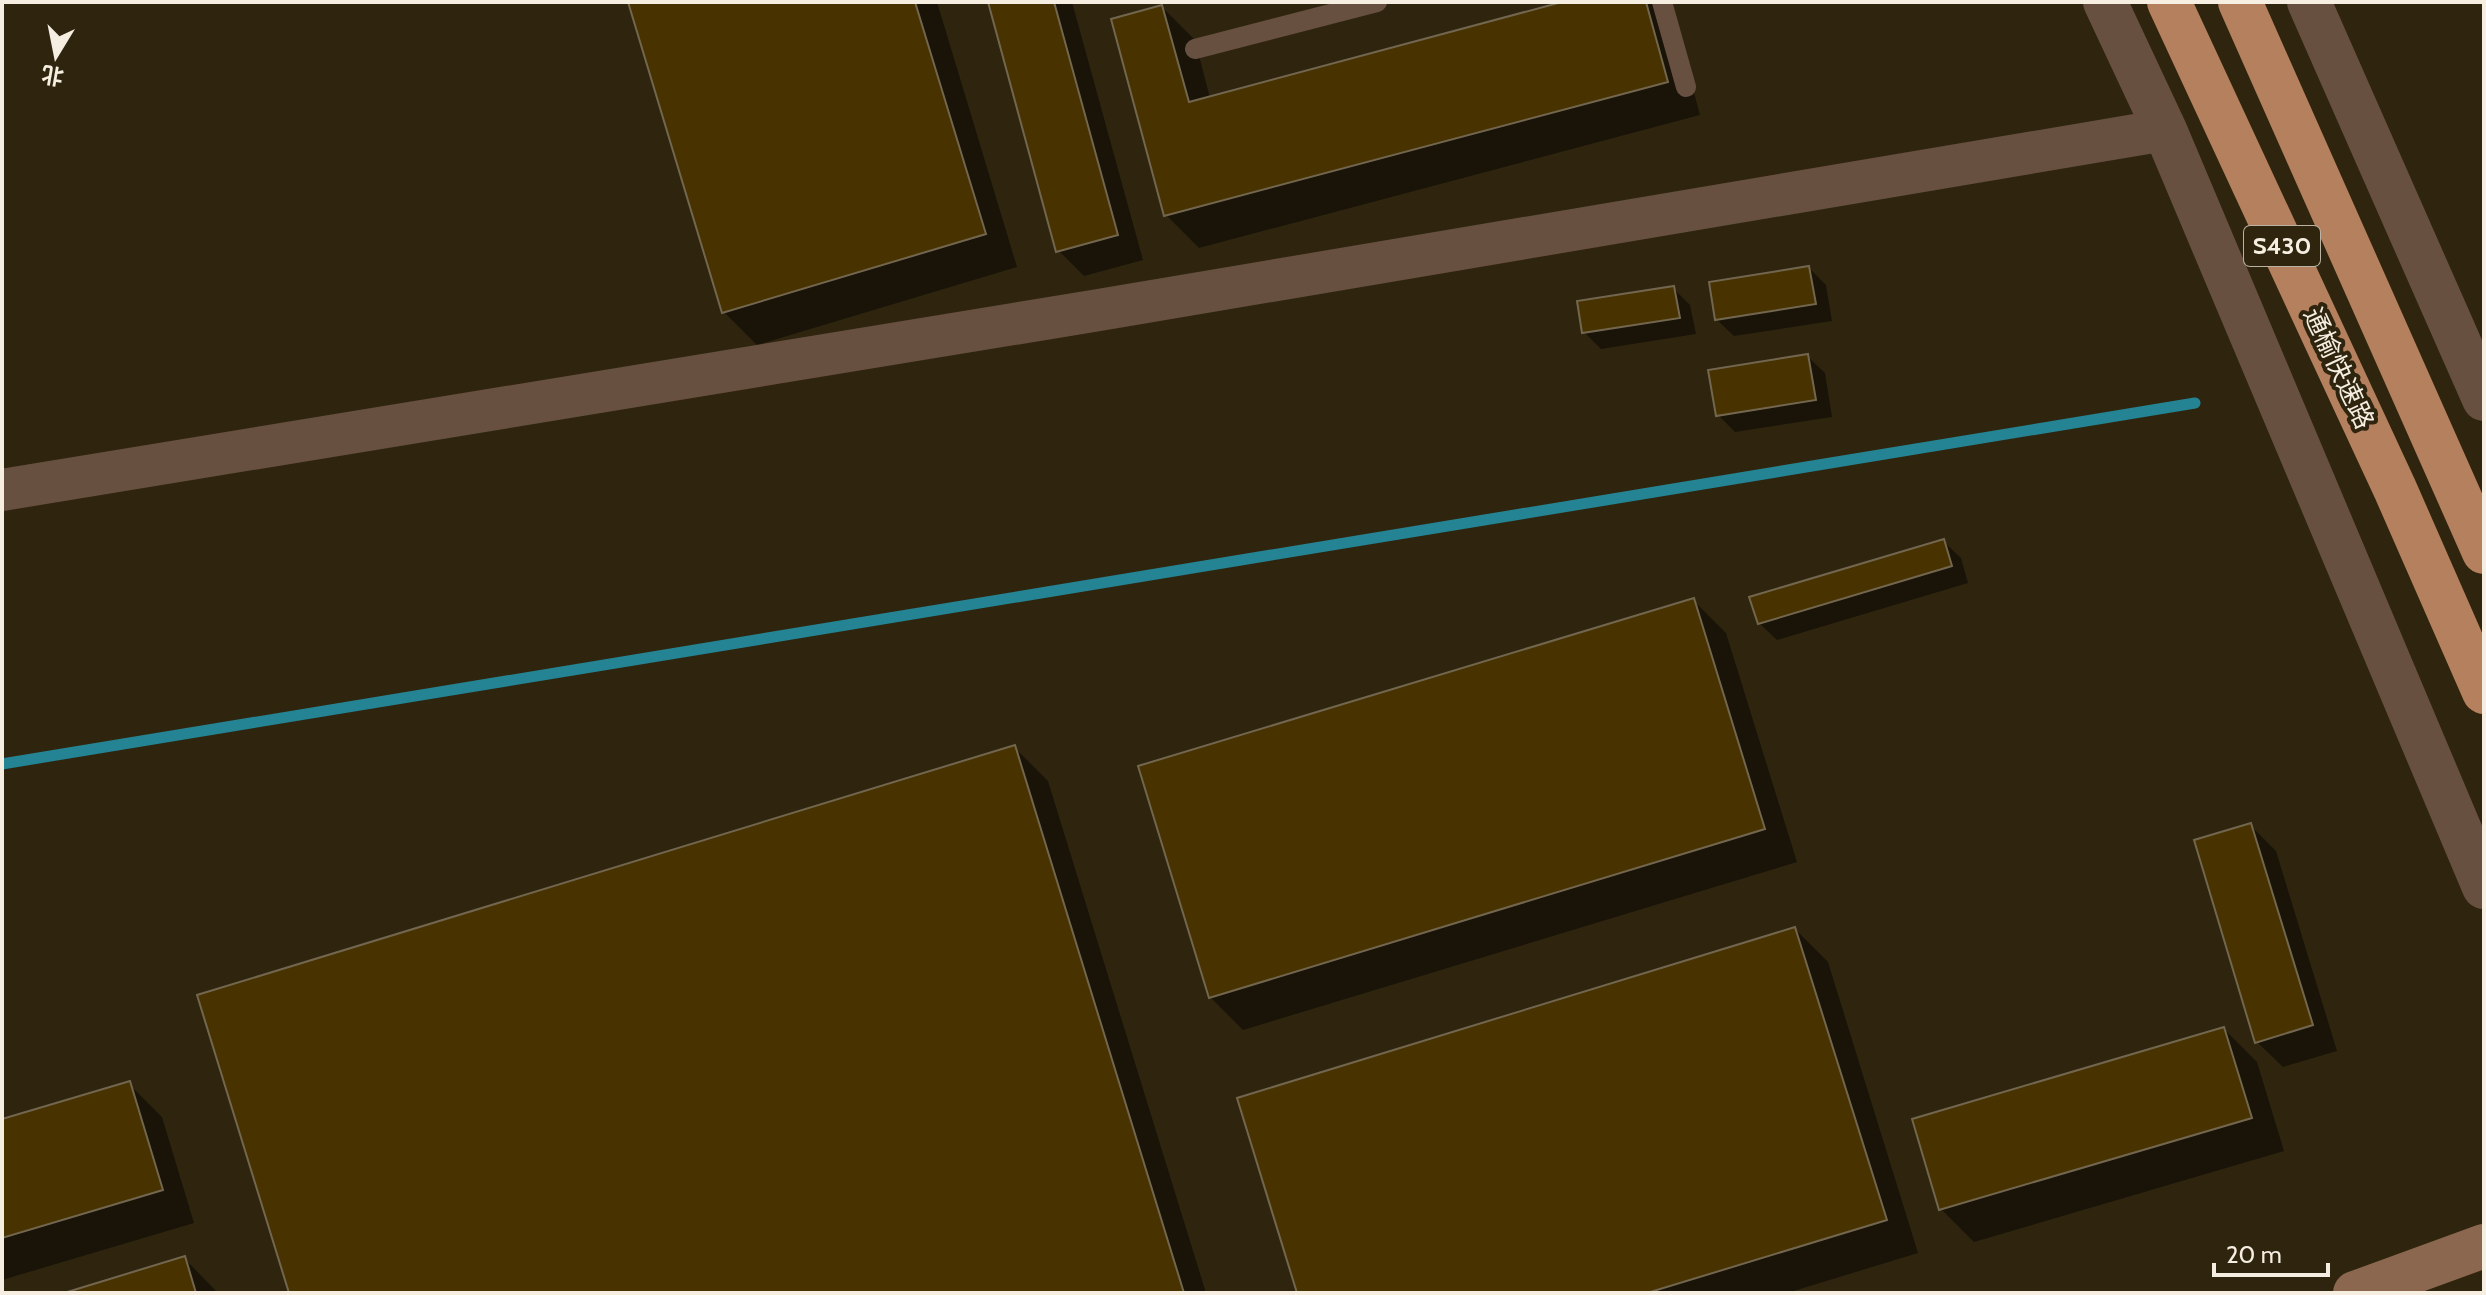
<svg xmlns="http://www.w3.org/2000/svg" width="2486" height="1295" font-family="Cabin,'Noto Sans SC',sans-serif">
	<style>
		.shadow { fill: #0007 }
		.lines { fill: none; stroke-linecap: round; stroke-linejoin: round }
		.stream { stroke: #248494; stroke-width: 11 }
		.building { fill: #473200; stroke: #72664e; stroke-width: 2 }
		.service { stroke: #685041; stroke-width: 20 }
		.minor { stroke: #685041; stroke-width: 42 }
		.tertiary { stroke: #685041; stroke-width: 44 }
		.secondary { stroke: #8c674f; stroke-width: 44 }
		.trunk { stroke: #b5805e; stroke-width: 44 }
		.labels { text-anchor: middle; stroke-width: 8; stroke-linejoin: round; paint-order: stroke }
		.shield { fill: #2f250f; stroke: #bab2a2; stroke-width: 2 }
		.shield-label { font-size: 24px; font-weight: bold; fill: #f5eee1 }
		.street-label { font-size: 26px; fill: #f5eee1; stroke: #2f250f }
	</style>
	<rect width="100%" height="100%" fill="#2f250f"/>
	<!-- shadow -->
	<path class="shadow" d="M 630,2 L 937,2 L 1017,267 L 757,345 L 724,312 Z
		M 990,2 L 1072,2 L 1143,260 L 1084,276 L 1058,250 Z
		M 1569,2 L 1659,2 L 1673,16 L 1700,115 L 1199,248 L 1166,215 L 1162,7 L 1195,40 L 1210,98 Z
		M 1809,268 L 1826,285 L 1832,321 L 1734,336 L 1716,319 Z
		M 1673,288 L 1690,305 L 1696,334 L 1601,349 L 1584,332 Z
		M 1807,356 L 1825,373 L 1832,417 L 1735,432 L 1718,415 Z
		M 1943,541 L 1961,558 L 1968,583 L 1777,640 L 1759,623 Z
		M 1693,600 L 1726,633 L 1797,862 L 1243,1030 L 1210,997 Z
		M 1015,748 L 1048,781 L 1206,1293 L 291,1293 Z
		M 2250,825 L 2276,851 L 2337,1051 L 2283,1067 L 2257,1042 Z
		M 1795,929 L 1828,962 L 1918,1253 L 1787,1293 L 1300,1293 Z
		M 2224,1029 L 2257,1062 L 2284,1151 L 1974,1242 L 1941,1209 Z
		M 129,1084 L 162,1117 L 194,1223 L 2,1280 L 2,1121 Z
		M 184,1258 L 218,1293 L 71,1293 Z"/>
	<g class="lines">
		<!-- stream -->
		<path class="stream" d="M 2,764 L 2195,403"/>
	</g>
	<!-- building -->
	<path class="building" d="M 628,2 L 915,2 L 986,234 L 722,313 Z
		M 988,2 L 1054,2 L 1118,235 L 1056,252 Z
		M 1562,2 L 1646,2 L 1668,82 L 1164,216 L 1111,19 L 1162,5 L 1189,102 Z
		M 1809,266 L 1816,304 L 1715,320 L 1709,282 Z
		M 1674,286 L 1680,318 L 1582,333 L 1577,301 Z
		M 1808,354 L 1816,400 L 1716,416 L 1708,370 Z
		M 1944,539 L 1952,566 L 1758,624 L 1749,597 Z
		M 1694,598 L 1765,829 L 1209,998 L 1138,766 Z
		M 1015,745 L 1184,1293 L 289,1293 L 197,995 Z
		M 2251,823 L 2313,1025 L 2255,1043 L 2194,840 Z
		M 1795,927 L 1887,1220 L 1647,1293 L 1297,1293 L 1237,1098 Z
		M 2224,1027 L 2252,1118 L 1939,1210 L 1912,1119 Z
		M 130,1081 L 163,1190 L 2,1238 L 2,1119 Z
		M 185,1256 L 196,1293 L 64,1293 Z"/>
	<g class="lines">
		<!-- service -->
		<path class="service" d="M 1662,2 L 1686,87
			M 1195,49 L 1377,2"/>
		<!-- minor -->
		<path class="minor" d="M 2,490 L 1093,311 L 2165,130"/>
		<!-- tertiary -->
		<path class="tertiary" d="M 2105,2 L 2165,130 L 2484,887
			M 2309,2 L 2484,399"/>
		<!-- secondary -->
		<path class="secondary" d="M 2355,1293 L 2484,1246"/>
		<!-- trunk -->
		<path class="trunk" d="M 2169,2 L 2395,489 L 2484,692
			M 2240,2 L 2484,552"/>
	</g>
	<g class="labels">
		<!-- shield labels -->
		<rect class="shield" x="2244" y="226" width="76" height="40" rx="6"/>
		<g class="shield-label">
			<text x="2282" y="254">S430</text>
		</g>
		<!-- street labels -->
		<g class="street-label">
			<text transform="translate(2339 368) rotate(65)" y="9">通榆快速路</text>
		</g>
	</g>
	<!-- border -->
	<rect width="2486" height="1295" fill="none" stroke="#f5eee1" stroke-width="8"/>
	<!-- north arrow -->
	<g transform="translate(56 56) rotate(190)" stroke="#2f250f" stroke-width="6" paint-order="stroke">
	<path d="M0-6L14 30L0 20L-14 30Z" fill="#f5eee1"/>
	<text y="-12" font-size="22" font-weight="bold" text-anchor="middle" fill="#f5eee1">北</text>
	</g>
	<!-- scale -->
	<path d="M2214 1263v12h114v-12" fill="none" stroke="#f5eee1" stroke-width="4"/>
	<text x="2226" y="1263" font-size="24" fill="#f5eee1" stroke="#2f250f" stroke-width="6" paint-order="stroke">20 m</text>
</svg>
